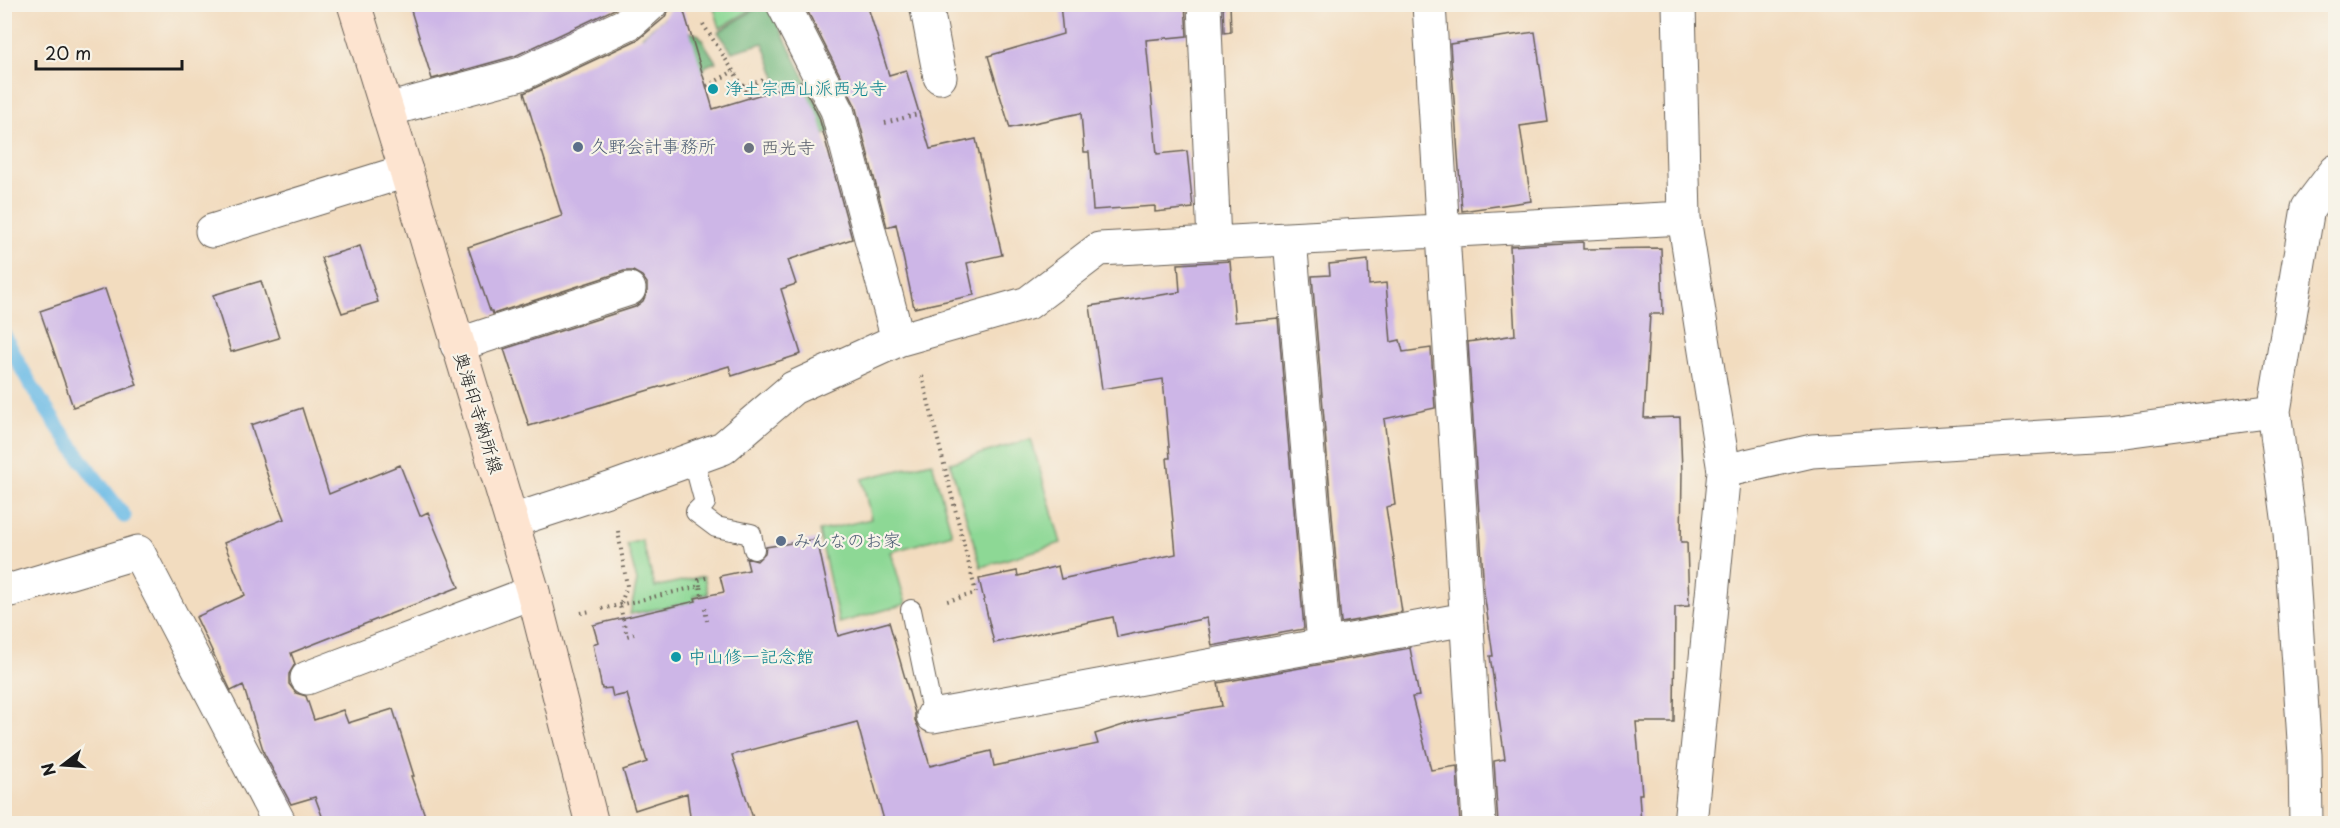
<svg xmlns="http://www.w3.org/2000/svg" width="2340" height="828" font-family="'Playpen Sans','Klee One',sans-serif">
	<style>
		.green { fill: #8dd895; stroke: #547a58; stroke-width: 1.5 }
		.forest { fill: #72b87e; stroke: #476a4d; stroke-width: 1.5 }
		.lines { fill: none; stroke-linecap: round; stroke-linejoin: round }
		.stream { stroke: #6cbbe6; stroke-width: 15 }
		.building { fill: #cdb6e7 }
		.service-casing { stroke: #675f55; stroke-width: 22 }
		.minor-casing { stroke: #675f55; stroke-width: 35 }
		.secondary-casing { stroke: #675f55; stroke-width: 35 }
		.path { stroke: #675f55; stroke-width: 4; stroke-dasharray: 1.5 4.5; stroke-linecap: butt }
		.service { stroke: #fff; stroke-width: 20 }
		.minor { stroke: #fff; stroke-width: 33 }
		.secondary { stroke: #fde4d0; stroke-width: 33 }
		.culture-dot { fill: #0f9aa8; stroke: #f7f3e8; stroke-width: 2 }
		.service-dot { fill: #5c6f8a; stroke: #f7f3e8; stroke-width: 2 }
		.worship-dot { fill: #6b7280; stroke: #f7f3e8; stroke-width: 2 }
		.labels { text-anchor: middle; stroke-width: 4.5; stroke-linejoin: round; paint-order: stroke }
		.culture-label { font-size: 18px; fill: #0d838f; stroke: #f7f3e8; text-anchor: start }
		.service-label { font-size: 18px; fill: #4e5e75; stroke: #f7f3e8; text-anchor: start }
		.worship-label { font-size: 18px; fill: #5b616d; stroke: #f7f3e8; text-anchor: start }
		.street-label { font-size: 18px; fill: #1c1c1c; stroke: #f7f3e8 }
	</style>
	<rect width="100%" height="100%" fill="#f7f3e8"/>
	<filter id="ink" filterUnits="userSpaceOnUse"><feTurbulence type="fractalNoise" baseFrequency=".0167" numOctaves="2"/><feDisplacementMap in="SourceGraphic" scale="12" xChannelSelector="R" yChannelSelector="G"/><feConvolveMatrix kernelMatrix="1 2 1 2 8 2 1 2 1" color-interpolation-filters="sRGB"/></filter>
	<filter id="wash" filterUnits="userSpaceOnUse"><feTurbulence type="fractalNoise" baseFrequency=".008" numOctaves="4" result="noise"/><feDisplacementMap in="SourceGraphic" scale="24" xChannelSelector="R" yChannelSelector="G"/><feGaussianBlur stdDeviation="1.35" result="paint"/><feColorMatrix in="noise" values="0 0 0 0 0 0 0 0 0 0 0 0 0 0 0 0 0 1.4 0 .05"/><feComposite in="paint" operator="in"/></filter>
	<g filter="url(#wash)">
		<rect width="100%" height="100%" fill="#f2dcbf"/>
		<!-- green -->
		<path class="green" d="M 713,5 L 713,4 L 759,5 L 720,28 Z
			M 1031,439 L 1061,543 L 981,567 L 950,463 Z
			M 932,462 L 952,534 L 891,552 L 906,604 L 839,623 L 819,531 L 871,519 L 862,479 Z
			M 642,540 L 655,587 L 704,576 L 708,594 L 694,596 L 695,602 L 630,614 L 637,581 L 627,544 Z"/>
		<!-- forest -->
		<path class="forest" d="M 762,5 L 768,5 L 832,133 L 819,136 L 785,101 L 763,43 L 732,52 L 718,32 Z
			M 680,6 L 687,31 L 699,35 L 716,62 L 706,66 L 702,73 L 668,28 L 642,36 Z"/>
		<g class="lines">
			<!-- stream -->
			<path class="stream" d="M 4,335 C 37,403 78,456 124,516"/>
		</g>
		<g id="blocks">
			<!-- building -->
			<path class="building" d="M 409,4 L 620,4 L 621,6 L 515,56 L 432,79 Z
				M 804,4 L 867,4 L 889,75 L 906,70 L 930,149 L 976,139 L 1002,255 L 967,263 L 974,295 L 914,308 L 896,224 L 887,227 L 855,105 Z
				M 1060,4 L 1185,4 L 1187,36 L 1146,40 L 1157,154 L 1187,151 L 1193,208 L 1155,212 L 1155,206 L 1093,210 L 1089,152 L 1084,152 L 1081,113 L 1010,128 L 988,56 L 1063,34 Z
				M 1223,4 L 1230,4 L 1231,32 L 1224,33 Z
				M 682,5 L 713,109 L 801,82 L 819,117 L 852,239 L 788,260 L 796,284 L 781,289 L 801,354 L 732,376 L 729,366 L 529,426 L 504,349 L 635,307 L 643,301 L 647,292 L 647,283 L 642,276 L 633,271 L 624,271 L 493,314 L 492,311 L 490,311 L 468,247 L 562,216 L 524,93 L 639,39 L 664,18 L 669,10 Z
				M 1535,32 L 1548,122 L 1520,126 L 1531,201 L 1462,211 L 1450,44 Z
				M 1583,242 L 1583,249 L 1661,248 L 1663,314 L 1650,314 L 1644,418 L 1680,417 L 1682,471 L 1681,542 L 1687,542 L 1689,606 L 1675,607 L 1674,722 L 1636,722 L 1642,794 L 1639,794 L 1641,824 L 1498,824 L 1494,761 L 1505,759 L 1490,656 L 1493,656 L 1484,592 L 1468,342 L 1515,335 L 1510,246 Z
				M 360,246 L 378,302 L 342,313 L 321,258 Z
				M 1368,260 L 1369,285 L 1386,283 L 1391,342 L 1400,340 L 1403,352 L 1431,348 L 1435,408 L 1384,419 L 1395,505 L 1386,507 L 1402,612 L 1341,623 L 1312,276 L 1330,275 L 1329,264 Z
				M 1230,261 L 1235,322 L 1278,318 L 1304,629 L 1212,646 L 1207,618 L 1117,637 L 1113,617 L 994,643 L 979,579 L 1017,571 L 1018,576 L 1058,566 L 1061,579 L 1176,554 L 1167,458 L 1170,458 L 1163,379 L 1102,389 L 1090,306 L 1180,292 L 1178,264 Z
				M 261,281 L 279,338 L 231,352 L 213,295 Z
				M 105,289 L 137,385 L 73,407 L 40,311 Z
				M 302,408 L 329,494 L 400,465 L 420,516 L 428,512 L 459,587 L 291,653 L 295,664 L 289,674 L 289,684 L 296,693 L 306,696 L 314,720 L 343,710 L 348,723 L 393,709 L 414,776 L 411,776 L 428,824 L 325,824 L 315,797 L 291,804 L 264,753 L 243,685 L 231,691 L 196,617 L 245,595 L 224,543 L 284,519 L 273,492 L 251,425 Z
				M 817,539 L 838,636 L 889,622 L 915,713 L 915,720 L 919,729 L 930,766 L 991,751 L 994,766 L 1098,744 L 1095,734 L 1139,720 L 1222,706 L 1218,683 L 1410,648 L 1419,696 L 1412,697 L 1431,770 L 1457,766 L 1460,824 L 885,824 L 857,722 L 732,755 L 755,824 L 691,824 L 687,793 L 635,810 L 623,770 L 647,762 L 627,694 L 613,697 L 611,688 L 602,689 L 593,644 L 598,642 L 593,625 L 696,601 L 695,598 L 724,592 L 720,576 L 749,570 L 746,558 L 757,561 L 765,553 L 766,547 Z"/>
		</g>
	</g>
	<g filter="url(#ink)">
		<use href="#blocks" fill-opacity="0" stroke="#675f55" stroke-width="1.5"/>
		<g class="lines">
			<!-- service casing -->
			<g class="service-casing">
				<path id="service" d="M 693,458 L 705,503 L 696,512 L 716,527 L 751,534 L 754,549
					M 911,610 L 933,716"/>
			</g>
			<!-- minor casing -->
			<g class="minor-casing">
				<path id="minor" d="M 783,4 L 837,110 L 898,340
					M 926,4 L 940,77
					M 1204,4 L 1214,243
					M 1429,4 L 1479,824
					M 1679,4 L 1684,218 L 1724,471 L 1690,824
					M 387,110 L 521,74 L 631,22 L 651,4
					M 212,231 L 406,171
					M 1290,239 L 1324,644
					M 457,345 L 629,289
					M 1724,471 L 1812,451 L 2110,433 L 2274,411
					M 512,521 L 610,489 L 723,448 L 793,388 L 898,340 L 1028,303 L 1099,249 L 1684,218
					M 4,587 L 11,590 L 138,552 L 280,824
					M 307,678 L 533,592
					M 933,716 L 1466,619
					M 2306,824 L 2305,755 L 2290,532 L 2274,411 L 2308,208 L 2336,171"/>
			</g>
			<!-- secondary casing -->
			<g class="secondary-casing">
				<path id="secondary" d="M 354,4 L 406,171 L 533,592 L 592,824"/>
			</g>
			<!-- path -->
			<path class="path" d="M 703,24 L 750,97
				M 707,86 L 734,71
				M 744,86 L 767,79
				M 885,123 L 918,114
				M 922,376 L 976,593 L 944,602
				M 618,531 L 627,586 L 620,606 L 627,636 L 634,634
				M 700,586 L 699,580 L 706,578
				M 705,608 L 707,621
				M 602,609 L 700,586 L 702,596
				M 581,613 L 591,611"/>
			<!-- service -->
			<use href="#service" class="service"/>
			<!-- minor -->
			<use href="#minor" class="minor"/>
			<!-- secondary -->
			<use href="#secondary" class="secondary"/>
		</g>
	</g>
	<!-- markers -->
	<g class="culture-dot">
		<circle cx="713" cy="89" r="6"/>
		<circle cx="676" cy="657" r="6"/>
	</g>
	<g class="service-dot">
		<circle cx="578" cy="147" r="6"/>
		<circle cx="781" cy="541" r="6"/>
	</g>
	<circle class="worship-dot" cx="749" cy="148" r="6"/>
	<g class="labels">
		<!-- culture labels -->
		<g class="culture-label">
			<text x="725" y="95">浄土宗西山派西光寺</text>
			<text x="688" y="663">中山修一記念館</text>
		</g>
		<!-- service labels -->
		<g class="service-label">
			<text x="590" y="153">久野会計事務所</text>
			<text x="793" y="547">みんなのお家</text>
		</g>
		<!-- worship labels -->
		<g class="worship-label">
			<text x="761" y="154">西光寺</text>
		</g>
		<!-- street labels -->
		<g class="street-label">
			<text transform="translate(478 413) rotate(73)" y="6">奥海印寺納所線</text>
		</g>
	</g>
	<!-- margin -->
	<rect width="2340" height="828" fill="none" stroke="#f7f3e8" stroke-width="24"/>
	<!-- north arrow -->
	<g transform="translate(63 765) rotate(253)" stroke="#f7f3e8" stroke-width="4.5" paint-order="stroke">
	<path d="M0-4.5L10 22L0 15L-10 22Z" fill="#1c1c1c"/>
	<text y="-9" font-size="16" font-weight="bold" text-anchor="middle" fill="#1c1c1c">N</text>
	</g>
	<!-- scale -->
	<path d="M36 60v9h146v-9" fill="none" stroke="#1c1c1c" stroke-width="3"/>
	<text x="45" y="60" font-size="18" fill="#1c1c1c" stroke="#f7f3e8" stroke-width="4.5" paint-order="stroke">20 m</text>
</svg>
